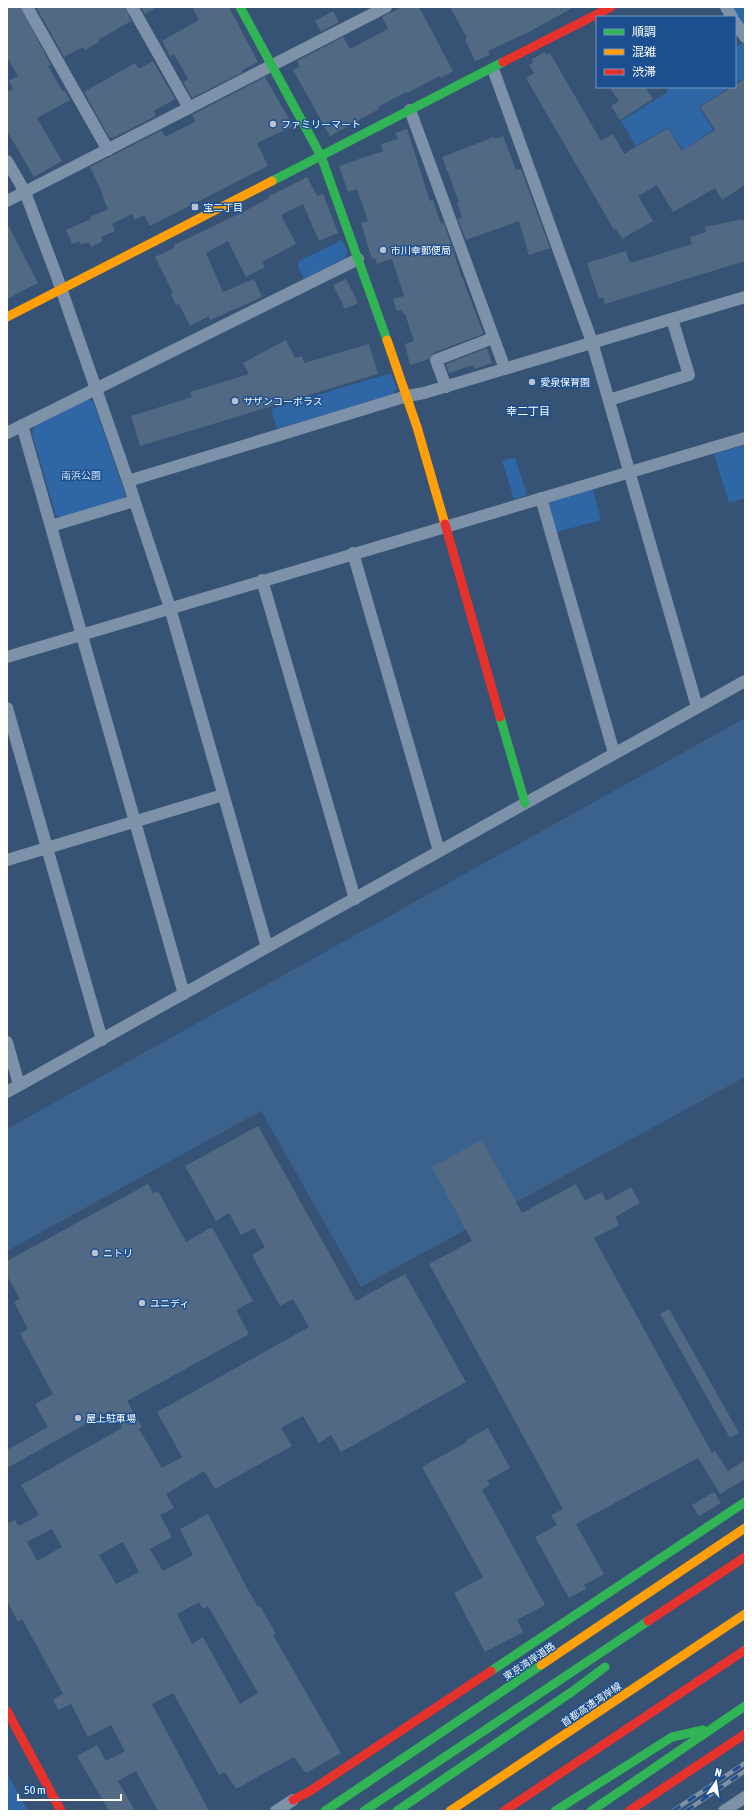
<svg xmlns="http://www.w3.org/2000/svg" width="752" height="1818" font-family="'Asap Condensed','Noto Sans JP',sans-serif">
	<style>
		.green { fill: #2f66a5 }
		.water { fill: #3b618d }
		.building { fill: #526984; fill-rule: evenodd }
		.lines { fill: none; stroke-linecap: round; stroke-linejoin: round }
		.street { stroke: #7d92a8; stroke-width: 12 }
		.fast { stroke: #30b455; stroke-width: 9 }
		.slow { stroke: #ff9f0a; stroke-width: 9 }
		.jam { stroke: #e5322d; stroke-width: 9 }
		.rail-casing { stroke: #7e92a7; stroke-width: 4.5 }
		.rail { stroke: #1b4f8f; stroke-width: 3; stroke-dasharray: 9; stroke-linecap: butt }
		.poi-dot { fill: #b9c2ce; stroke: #1b4f8f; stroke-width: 1.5 }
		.labels { text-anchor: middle; stroke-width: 3; stroke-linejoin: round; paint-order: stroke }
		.poi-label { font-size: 10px; fill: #fff; stroke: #1b4f8f; text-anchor: start }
		.park-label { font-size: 10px; fill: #cfe3fa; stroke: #1b4f8f }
		.street-label { font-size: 10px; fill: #fff; stroke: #1b4f8f }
		.neighbourhood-label { font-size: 11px; fill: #fff; stroke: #1b4f8f }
	</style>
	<rect width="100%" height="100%" fill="#365274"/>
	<!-- green -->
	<path class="green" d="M 732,7 L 745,7 L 745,28 Z
		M 743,42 L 745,45 L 745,77 L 735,84 L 735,47 Z
		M 669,87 L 730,87 L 699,107 L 713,130 L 689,146 L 692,151 L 686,155 L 668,127 L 636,146 L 621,121 L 666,93 Z
		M 342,240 L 347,250 L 345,258 L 304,279 L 298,267 L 299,261 Z
		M 391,373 L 397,388 L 393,394 L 277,429 L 271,409 Z
		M 88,399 L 93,401 L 125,494 L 124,500 L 62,518 L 56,516 L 32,433 L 34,426 Z
		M 745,445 L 745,498 L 729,503 L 714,454 Z
		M 515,457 L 527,495 L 514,499 L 502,461 Z
		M 592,487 L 601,520 L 557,532 L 549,504 L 552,498 Z
		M 7,1773 L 28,1811 L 7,1811 Z"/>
	<!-- water -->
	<path class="water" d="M 745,718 L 745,1077 L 361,1287 L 261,1111 L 7,1251 L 7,1129 Z"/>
	<!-- building -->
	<path class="building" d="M 7,7 L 20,7 L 51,65 L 48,66 L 63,92 L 65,91 L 70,100 L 37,118 L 62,161 L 34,177 L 7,131 L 7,92 L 13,89 L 9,81 L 18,76 L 7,57 Z
		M 36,7 L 125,7 L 131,21 L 98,40 L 99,42 L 85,50 L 83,47 L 64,57 Z
		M 141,7 L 157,7 L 145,14 Z
		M 192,7 L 229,7 L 258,62 L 241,71 L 243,72 L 192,98 L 183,82 L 188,79 L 174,54 L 170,56 L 162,41 L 199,20 Z
		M 402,7 L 419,7 L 453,71 L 441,78 L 440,76 L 407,93 L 406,92 L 378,107 L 379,109 L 330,136 L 293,70 L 300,66 L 297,61 L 343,37 L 350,49 L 388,29 L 382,17 Z
		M 450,7 L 574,7 L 527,33 L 488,51 L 490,55 L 475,61 L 465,39 L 467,38 Z
		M 333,11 L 339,22 L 321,32 L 315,21 Z
		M 545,52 L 547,55 L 549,53 L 551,55 L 601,141 L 613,134 L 624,154 L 668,128 L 682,151 L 715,130 L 700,107 L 732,87 L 735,87 L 735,85 L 745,78 L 745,185 L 722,200 L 715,188 L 673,212 L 657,185 L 638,196 L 653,221 L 622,239 L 616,229 L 614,230 L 526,78 L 534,73 L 529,65 L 533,63 L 532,59 Z
		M 153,61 L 175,99 L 154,111 L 156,116 L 113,138 L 109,137 L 84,92 L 135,63 L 139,69 Z
		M 265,77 L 293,126 L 257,143 L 268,166 L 150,226 L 144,215 L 135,220 L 132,214 L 112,224 L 115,231 L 101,237 L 103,241 L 91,247 L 89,242 L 81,245 L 79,241 L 72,244 L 66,230 L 91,219 L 90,217 L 108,209 L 102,195 L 103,195 L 90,167 L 162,130 L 165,137 L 195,122 L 192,115 Z
		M 609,87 L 645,87 L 653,99 L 620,120 L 611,106 L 619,101 Z
		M 407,129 L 430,201 L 433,200 L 441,224 L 444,223 L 460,272 L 483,332 L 483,334 L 433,353 L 429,359 L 410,365 L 405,344 L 414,341 L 405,314 L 403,314 L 402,310 L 397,311 L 393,299 L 404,296 L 392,259 L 377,264 L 375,258 L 372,259 L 361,223 L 368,221 L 357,189 L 348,192 L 339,166 L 383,151 L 381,144 L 398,139 L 395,133 Z
		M 503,136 L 516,170 L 521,169 L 550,248 L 529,255 L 519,221 L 466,240 L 458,219 L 462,217 L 457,203 L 459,202 L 442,157 L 494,137 L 495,139 Z
		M 307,177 L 317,196 L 323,194 L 338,233 L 319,241 L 303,204 L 281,215 L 296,244 L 262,262 L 265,267 L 246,277 L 228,241 L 206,253 L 223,292 L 254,279 L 262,297 L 210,320 L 209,316 L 190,326 L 179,304 L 176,305 L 171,294 L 173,293 L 155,257 L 175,247 L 174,245 L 247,210 L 269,198 L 269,196 Z
		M 743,219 L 745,227 L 745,261 L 605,304 L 603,297 L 599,299 L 587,263 L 626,251 L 630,263 L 692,244 L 690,237 L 706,232 L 705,227 Z
		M 7,223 L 38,283 L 7,299 Z
		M 346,279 L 358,303 L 345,309 L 333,285 Z
		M 286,340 L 295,358 L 302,356 L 304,363 L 369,344 L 378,374 L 140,446 L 131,416 L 192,397 L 190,392 L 249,374 L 243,363 Z
		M 487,348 L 492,363 L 474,369 L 473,365 L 449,373 L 446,364 Z
		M 258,1126 L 356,1301 L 405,1274 L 466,1382 L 341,1452 L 331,1435 L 319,1443 L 303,1416 L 281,1428 L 292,1446 L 215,1489 L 204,1471 L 166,1494 L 174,1508 L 160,1515 L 172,1537 L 150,1549 L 163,1571 L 193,1555 L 180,1529 L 208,1514 L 247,1588 L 258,1607 L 260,1606 L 276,1634 L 273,1635 L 341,1753 L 306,1773 L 294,1757 L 236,1789 L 225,1772 L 219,1775 L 173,1693 L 152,1704 L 209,1811 L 158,1811 L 136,1771 L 118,1781 L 135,1811 L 109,1811 L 77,1756 L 97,1745 L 106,1761 L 125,1751 L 111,1725 L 88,1737 L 71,1704 L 58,1710 L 53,1699 L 63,1694 L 22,1619 L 18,1622 L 7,1601 L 7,1524 L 15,1520 L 19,1526 L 39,1515 L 21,1485 L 122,1428 L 111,1410 L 7,1468 L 7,1450 L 48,1427 L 35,1404 L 53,1394 L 20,1334 L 28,1329 L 14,1302 L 20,1299 L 7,1276 L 7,1261 L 148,1184 L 153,1193 L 158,1191 L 186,1242 L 212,1227 L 253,1301 L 236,1310 L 249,1334 L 127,1401 L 142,1427 L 139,1429 L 162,1468 L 182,1457 L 157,1412 L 309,1327 L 293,1299 L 280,1306 L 258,1266 L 252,1255 L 265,1247 L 254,1228 L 241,1235 L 229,1213 L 216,1221 L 185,1166 ZM 52,1529 L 62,1547 L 37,1561 L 27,1542 ZM 123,1542 L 139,1572 L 116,1584 L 99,1555 ZM 199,1602 L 203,1609 L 208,1606 L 258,1693 L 240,1704 L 203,1637 L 192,1644 L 177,1614 Z
		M 482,1140 L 522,1213 L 576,1184 L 585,1201 L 602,1192 L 606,1201 L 631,1187 L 640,1203 L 615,1217 L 619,1225 L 594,1238 L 712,1453 L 715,1451 L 728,1471 L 745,1460 L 745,1479 L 720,1494 L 698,1458 L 576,1524 L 604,1574 L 584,1585 L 586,1589 L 569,1598 L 535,1537 L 557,1525 L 551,1515 L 563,1509 L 429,1264 L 472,1241 L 432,1167 Z
		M 669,1309 L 739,1433 L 730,1438 L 660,1314 Z
		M 488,1428 L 510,1468 L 487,1481 L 490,1485 L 482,1490 L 545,1605 L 517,1620 L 523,1632 L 485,1652 L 454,1593 L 483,1577 L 422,1467 L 467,1442 L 466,1440 Z
		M 714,1492 L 721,1503 L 699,1516 L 692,1505 Z"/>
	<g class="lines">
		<!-- street -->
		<path class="street" d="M 27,7 L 108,150
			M 132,7 L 189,108
			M 726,7 L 732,17
			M 735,22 L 745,37
			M 493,69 L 592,342 L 697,707
			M 410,110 L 505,369
			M 7,161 L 25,192 L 57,277 L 128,481 L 170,608 L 267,947
			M 7,201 L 386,7
			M 446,387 L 436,360 L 493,338
			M 609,400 L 689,375 L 672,319
			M 22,425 L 184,994
			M 7,433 L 358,259
			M 128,481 L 407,396 L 424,393 L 745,297
			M 541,498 L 614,753
			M 51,526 L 134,501
			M 353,553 L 439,851
			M 262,580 L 355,899
			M 7,657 L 745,438
			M 7,708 L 102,1040
			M 7,860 L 223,795
			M 7,1042 L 19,1085
			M 7,1092 L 745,681
			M 276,1811 L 293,1800
			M 724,1811 L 745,1797"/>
		<!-- fast -->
		<path class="fast" d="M 240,7 L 321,156 L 387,340
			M 272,181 L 503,62
			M 500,717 L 525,803
			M 491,1671 L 745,1502
			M 325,1811 L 541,1665
			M 364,1811 L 648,1621
			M 397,1811 L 573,1691 L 605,1667
			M 555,1811 L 672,1737 L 703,1730
			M 591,1811 L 745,1706"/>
		<!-- slow -->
		<path class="slow" d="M 7,317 L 272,181
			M 387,340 L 417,427 L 445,524
			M 541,1665 L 745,1528
			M 450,1811 L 745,1614"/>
		<!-- jam -->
		<path class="jam" d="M 503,62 L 611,7
			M 445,524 L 500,717
			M 648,1621 L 745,1557
			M 7,1711 L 61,1811
			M 293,1800 L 310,1791 L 491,1671
			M 504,1811 L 745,1650
			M 629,1811 L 745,1734"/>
		<!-- rail casing -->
		<g class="rail-casing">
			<path id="rail" d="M 673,1811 L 745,1763
				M 686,1811 L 745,1771"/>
		</g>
		<!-- rail -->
		<use href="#rail" class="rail"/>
	</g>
	<!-- markers -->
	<g class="poi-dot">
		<circle cx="273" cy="124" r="4"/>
		<rect x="191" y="203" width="8" height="8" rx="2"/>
		<circle cx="383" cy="250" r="4"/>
		<circle cx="532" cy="382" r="4"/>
		<circle cx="235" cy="401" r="4"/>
		<circle cx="95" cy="1253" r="4"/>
		<circle cx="142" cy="1303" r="4"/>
		<circle cx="78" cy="1418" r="4"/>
	</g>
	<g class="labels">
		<!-- poi labels -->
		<g class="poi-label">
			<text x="281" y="128">ファミリーマート</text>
			<text x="203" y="211">宝二丁目</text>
			<text x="391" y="254">市川幸郵便局</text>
			<text x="540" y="386">愛泉保育園</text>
			<text x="243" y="405">サザンコーポラス</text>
			<text x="103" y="1257">ニトリ</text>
			<text x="150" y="1307">ユニディ</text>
			<text x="86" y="1422">屋上駐車場</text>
		</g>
		<!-- park labels -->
		<g class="park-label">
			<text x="81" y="479">南浜公園</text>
		</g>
		<!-- street labels -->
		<g class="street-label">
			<text transform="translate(529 1661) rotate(-34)" y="4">東京湾岸道路</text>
			<text transform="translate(591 1704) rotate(-34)" y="4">首都高速湾岸線</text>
		</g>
		<!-- neighbourhood labels -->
		<g class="neighbourhood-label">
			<text x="528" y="415">幸二丁目</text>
		</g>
	</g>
	<!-- border -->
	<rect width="752" height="1818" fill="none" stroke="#ffffff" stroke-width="16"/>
	<!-- legend -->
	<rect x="596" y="16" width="140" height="72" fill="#1b4f8f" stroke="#7695bc"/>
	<rect x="604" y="29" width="20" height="6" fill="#30b455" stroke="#7695bc"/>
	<text x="632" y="36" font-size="12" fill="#ffffff">順調</text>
	<rect x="604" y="49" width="20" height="6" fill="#ff9f0a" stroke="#7695bc"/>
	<text x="632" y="56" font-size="12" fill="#ffffff">混雑</text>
	<rect x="604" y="69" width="20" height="6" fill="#e5322d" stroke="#7695bc"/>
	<text x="632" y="76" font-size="12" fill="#ffffff">渋滞</text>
	<!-- north arrow -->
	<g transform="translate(716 1782) rotate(13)" stroke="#1b4f8f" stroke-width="3" paint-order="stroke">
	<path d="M0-3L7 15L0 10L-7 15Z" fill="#ffffff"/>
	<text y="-6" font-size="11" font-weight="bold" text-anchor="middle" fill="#ffffff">N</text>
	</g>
	<!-- scale -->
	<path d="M18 1794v6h103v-6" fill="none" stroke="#ffffff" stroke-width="2"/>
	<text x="24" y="1794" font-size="12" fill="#ffffff" stroke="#1b4f8f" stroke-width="3" paint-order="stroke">50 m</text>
</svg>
